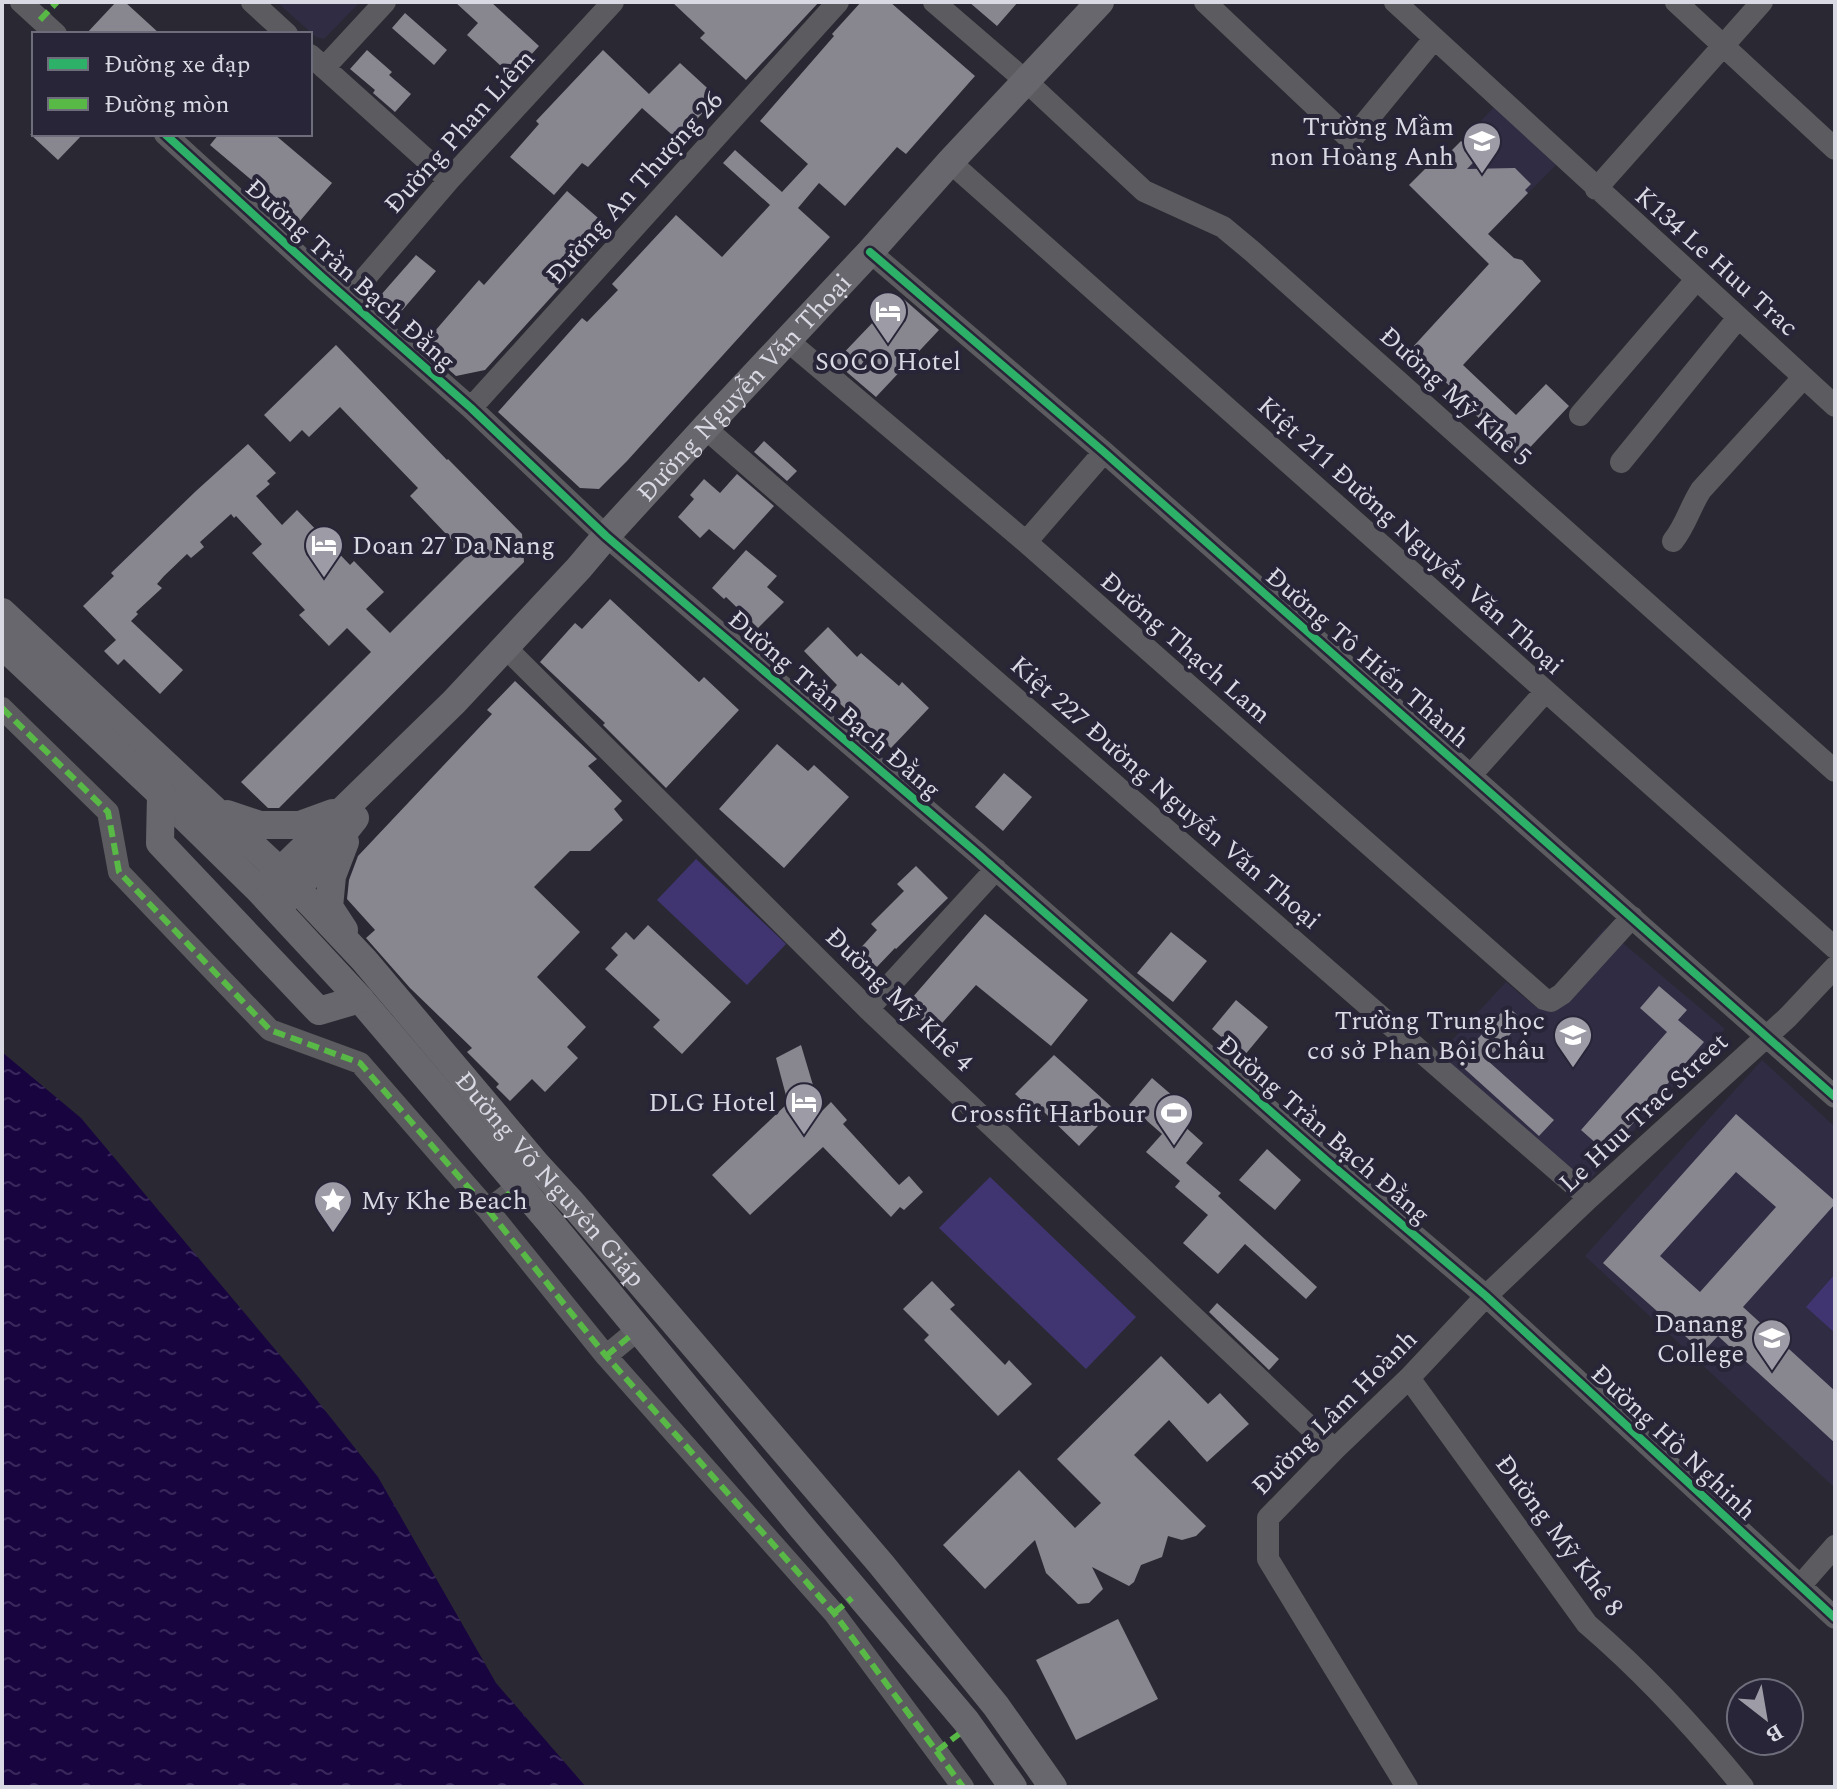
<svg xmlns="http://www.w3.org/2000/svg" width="1837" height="1789" font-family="Spectral,serif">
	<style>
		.built { fill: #2f2c43 }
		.park { fill: #413571 }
		.water { fill: url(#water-ripples) }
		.building { fill: #888790; fill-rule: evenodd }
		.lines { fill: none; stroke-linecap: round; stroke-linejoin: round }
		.minor { stroke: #5c5c60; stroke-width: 22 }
		.major { stroke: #68676d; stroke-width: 28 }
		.quiet { stroke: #58b947; stroke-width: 6; stroke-dasharray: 12 6; stroke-linecap: butt }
		.cycleway-casing { stroke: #272537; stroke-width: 13 }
		.cycleway { stroke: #2db169; stroke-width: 8 }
		.labels { text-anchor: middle; stroke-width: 8; stroke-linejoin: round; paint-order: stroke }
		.poi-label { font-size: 26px; fill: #d9d9e4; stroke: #272537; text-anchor: end }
		.street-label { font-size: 26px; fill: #d9d9e4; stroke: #272537 }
	</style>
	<defs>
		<pattern id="water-ripples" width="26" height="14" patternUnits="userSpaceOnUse" patternTransform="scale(2)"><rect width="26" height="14" fill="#18043f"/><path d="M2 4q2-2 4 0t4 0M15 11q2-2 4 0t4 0" fill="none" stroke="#39285b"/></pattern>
	</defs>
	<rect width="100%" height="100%" fill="#2a2933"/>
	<!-- built -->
	<path class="built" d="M 277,2 L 360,2 L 324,39 L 316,37 Z
		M 1496,105 L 1556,165 L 1473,248 L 1409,185 L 1443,151 L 1448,155 Z
		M 1605,928 L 1725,1029 L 1588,1182 L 1536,1139 L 1439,1054 L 1506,982 L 1537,1008 Z
		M 1762,1060 L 1835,1127 L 1835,1488 L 1585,1256 Z"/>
	<!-- park -->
	<path class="park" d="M 696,859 L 786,944 L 747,985 L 657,900 Z
		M 990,1177 L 1136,1317 L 1086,1369 L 939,1228 Z
		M 1835,1274 L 1835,1333 L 1806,1307 Z"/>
	<!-- water -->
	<path class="water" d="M 2,1052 L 81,1118 L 300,1379 L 378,1477 L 496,1683 L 586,1787 L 2,1787 Z"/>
	<!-- building -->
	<path class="building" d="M 116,2 L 125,2 L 160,34 L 86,34 Z
		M 455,2 L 491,2 L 539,46 L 512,76 L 467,35 L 478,23 Z
		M 672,2 L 819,2 L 746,80 L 700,38 L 705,33 Z
		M 861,2 L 890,2 L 975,76 L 906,154 L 897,147 L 845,206 L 819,183 L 798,208 L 830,237 L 627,461 L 599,489 L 580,488 L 498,412 L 582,318 L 587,322 L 618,290 L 612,284 L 676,215 L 722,257 L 770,205 L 723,163 L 735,150 L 782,192 L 808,164 L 760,121 L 834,36 L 832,34 Z
		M 969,2 L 1018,2 L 997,26 Z
		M 405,13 L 447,50 L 434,65 L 392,28 Z
		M 367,50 L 392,72 L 389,75 L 411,94 L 395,112 L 373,93 L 375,90 L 350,69 Z
		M 603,50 L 649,94 L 680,63 L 717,97 L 678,140 L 642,108 L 588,167 L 582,163 L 554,195 L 510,157 L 539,124 L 536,121 Z
		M 1483,126 L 1496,139 L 1467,169 L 1515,168 L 1531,184 L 1525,190 L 1528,193 L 1488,234 L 1514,258 L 1522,260 L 1541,281 L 1463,365 L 1516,415 L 1546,384 L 1569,406 L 1520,458 L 1454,394 L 1456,392 L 1411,349 L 1489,264 L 1409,185 L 1443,151 L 1447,155 L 1461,141 L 1464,144 Z
		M 30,134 L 83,134 L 58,160 Z
		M 219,134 L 274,134 L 332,183 L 300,221 L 210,145 Z
		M 567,191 L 612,230 L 485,370 L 456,376 L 422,346 L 479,280 L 484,285 Z
		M 416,255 L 436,271 L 393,321 L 373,304 Z
		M 899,295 L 939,330 L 876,397 L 835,362 Z
		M 336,345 L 447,460 L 448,459 L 522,534 L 524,562 L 279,808 L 268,808 L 241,782 L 371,652 L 347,628 L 329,646 L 299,615 L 305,610 L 252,553 L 262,544 L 236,516 L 234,518 L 231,514 L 200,542 L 204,547 L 191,558 L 187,554 L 164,576 L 157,584 L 162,588 L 136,612 L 138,614 L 131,621 L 183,670 L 160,694 L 124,659 L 118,665 L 104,651 L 116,640 L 83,606 L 114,576 L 111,573 L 196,491 L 248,444 L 276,473 L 267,481 L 270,484 L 256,496 L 282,525 L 297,510 L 350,565 L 354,561 L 384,592 L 366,609 L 390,633 L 467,556 L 410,496 L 418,488 L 340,407 L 309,437 L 302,430 L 290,442 L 264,415 Z
		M 764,441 L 797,471 L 787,481 L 754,452 Z
		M 737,474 L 774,506 L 734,550 L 709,529 L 700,538 L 678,517 L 694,499 L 690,495 L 704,479 L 720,493 Z
		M 746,550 L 777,576 L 767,587 L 784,602 L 758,628 L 726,597 L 724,599 L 712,588 Z
		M 610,599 L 699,682 L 704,677 L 739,710 L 666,788 L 603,725 L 605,723 L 540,662 L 575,623 L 582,629 Z
		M 828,627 L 857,657 L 861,653 L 899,686 L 902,682 L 929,708 L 891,748 L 859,717 L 857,719 L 829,694 L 837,685 L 804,651 Z
		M 515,681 L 597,759 L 588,766 L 622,801 L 614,809 L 623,820 L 590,851 L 570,851 L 534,887 L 580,932 L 537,977 L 586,1027 L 567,1047 L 578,1058 L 545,1092 L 532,1079 L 510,1101 L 496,1087 L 499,1084 L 467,1052 L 472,1048 L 410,988 L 366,938 L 375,930 L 347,899 L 349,880 L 358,856 L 492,714 L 487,710 Z
		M 777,744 L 808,771 L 814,765 L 849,797 L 784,868 L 719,809 Z
		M 1004,773 L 1032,797 L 1003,831 L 975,807 Z
		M 916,866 L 948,898 L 896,949 L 895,948 L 874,970 L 856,953 L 877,930 L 871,924 L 904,891 L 897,884 Z
		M 985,914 L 1088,1000 L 1051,1046 L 976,985 L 935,1031 L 905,1006 Z
		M 648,925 L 731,1002 L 682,1054 L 653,1027 L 660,1020 L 605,969 L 618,955 L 611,948 L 626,932 L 634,940 Z
		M 1171,932 L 1207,961 L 1173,1002 L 1137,973 Z
		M 1659,986 L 1687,1010 L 1678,1020 L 1704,1042 L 1607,1153 L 1581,1130 L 1667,1032 L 1640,1008 Z
		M 1236,1000 L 1268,1027 L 1244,1056 L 1212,1029 Z
		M 1507,1006 L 1523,1020 L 1487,1060 L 1554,1120 L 1539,1136 L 1457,1062 Z
		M 801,1045 L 821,1112 L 831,1102 L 847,1120 L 843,1124 L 899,1185 L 909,1176 L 923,1192 L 904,1210 L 900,1207 L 891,1217 L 823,1147 L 750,1215 L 712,1175 L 788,1103 L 776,1058 Z
		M 1054,1055 L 1114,1109 L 1079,1146 L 1044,1112 L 1040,1117 L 1015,1094 Z
		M 1152,1078 L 1181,1103 L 1171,1114 L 1203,1143 L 1186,1163 L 1221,1193 L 1218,1196 L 1317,1287 L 1306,1299 L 1245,1244 L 1218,1274 L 1183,1243 L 1208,1215 L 1175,1187 L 1180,1181 L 1146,1152 L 1162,1134 L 1129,1105 Z
		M 1736,1114 L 1835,1201 L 1835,1204 L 1743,1307 L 1835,1391 L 1835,1443 L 1718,1336 L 1703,1352 L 1603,1263 ZM 1736,1172 L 1776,1207 L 1700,1292 L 1660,1256 Z
		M 1267,1149 L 1301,1180 L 1275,1210 L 1239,1180 Z
		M 932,1281 L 955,1305 L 950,1309 L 1005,1365 L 1009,1360 L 1032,1384 L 998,1416 L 924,1340 L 929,1335 L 903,1309 Z
		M 1217,1303 L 1279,1359 L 1269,1370 L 1209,1312 Z
		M 1161,1356 L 1208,1404 L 1220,1393 L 1249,1424 L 1207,1462 L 1169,1420 L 1134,1455 L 1206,1526 L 1196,1536 L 1182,1540 L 1168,1536 L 1162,1557 L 1141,1565 L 1134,1582 L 1129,1586 L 1092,1567 L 1103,1589 L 1089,1603 L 1078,1604 L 1046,1573 L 1035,1540 L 985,1589 L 943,1545 L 1019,1470 L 1075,1528 L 1101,1503 L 1057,1459 Z
		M 1118,1619 L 1158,1699 L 1076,1740 L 1036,1660 Z"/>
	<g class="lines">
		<!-- minor -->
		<path class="minor" d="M 21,2 L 56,34
			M 252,2 L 287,34
			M 934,2 L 1027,82 L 1144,191 L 1223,227 L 1253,252 L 1835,771
			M 1205,2 L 1351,140 L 1434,39
			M 1395,2 L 1835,406
			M 1676,2 L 1835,149
			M 310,55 L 449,180
			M 324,68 L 385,2
			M 165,134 L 322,277 L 471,408 L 606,536 L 977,853 L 1327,1161 L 1486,1296 L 1835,1618
			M 950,162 L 1835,948
			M 1596,189 L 1762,2
			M 870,252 L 1104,452 L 1835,1097
			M 348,298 L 449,180 L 613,2
			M 788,341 L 1026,542 L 1544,999 L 1551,1001 L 1562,994 L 1632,917
			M 471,408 L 838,2
			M 1580,415 L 1696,280
			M 705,428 L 1589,1198
			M 1621,462 L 1738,318
			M 1673,541 C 1686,525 1690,507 1701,490 L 1803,378
			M 1026,542 L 1104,452
			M 505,647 L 868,1009 L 1313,1430 L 1335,1449
			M 2,708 L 108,812 L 119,872 L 270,1030 L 360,1063 L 488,1210 L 606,1356 L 834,1613 L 963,1787
			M 1471,775 L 1545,692
			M 868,1009 L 996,869
			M 488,1210 L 510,1193
			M 606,1356 L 629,1337
			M 1409,1378 L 1587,1624 C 1644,1673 1696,1729 1743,1787
			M 1800,1586 L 1835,1546
			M 1407,1787 L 1268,1559 L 1268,1518 L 1335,1449 L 1409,1378 L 1486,1296 L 1589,1198 L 1788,1017 L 1835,967"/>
		<!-- major -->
		<g class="major">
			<path id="s1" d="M 2,612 L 281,872 L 364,960 L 537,1165 L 572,1203 L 881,1564 L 996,1706 L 1053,1787"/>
			<path d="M 2,645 L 161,794 L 259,890 L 360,999 L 549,1221 L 800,1525 L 966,1721 L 1013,1787"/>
			<path d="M 161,794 L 160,843 L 319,1011 L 360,999"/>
			<path d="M 227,814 L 260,825 L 300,825 L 333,813"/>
			<path id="s2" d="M 269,882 L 454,702 L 579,568 L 606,536 L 705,428 L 870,252 L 950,162 L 1100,2"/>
			<path d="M 283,902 L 315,869 L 355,818"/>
			<path d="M 344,930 L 329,907 L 332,876 L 345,842"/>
		</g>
		<!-- quiet -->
		<path class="quiet" d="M 40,20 L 57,2
			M 2,708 L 108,812 L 119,872 L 270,1030 L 360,1063 L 488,1210 L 606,1356 L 834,1613 L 963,1787
			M 488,1210 L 510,1193
			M 606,1356 L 629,1337
			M 834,1613 L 852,1598
			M 937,1751 L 959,1734"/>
		<!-- cycleway casing -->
		<g class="cycleway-casing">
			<path id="cycleway" d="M 165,134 L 322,277 L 471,408 L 606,536 L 977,853 L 1327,1161 L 1486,1296 L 1835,1618
				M 870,252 L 1104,452 L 1835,1097"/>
		</g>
		<!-- cycleway -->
		<use href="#cycleway" class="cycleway"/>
	</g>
	<!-- icons -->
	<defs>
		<g id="school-pin" transform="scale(2)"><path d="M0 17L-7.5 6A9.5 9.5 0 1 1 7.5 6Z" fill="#9c9ba6" stroke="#272537"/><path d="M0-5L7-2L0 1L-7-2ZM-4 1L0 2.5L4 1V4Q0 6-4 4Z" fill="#fff"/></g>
		<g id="hotel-pin" transform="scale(2)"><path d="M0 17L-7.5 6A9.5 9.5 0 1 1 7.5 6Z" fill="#9c9ba6" stroke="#272537"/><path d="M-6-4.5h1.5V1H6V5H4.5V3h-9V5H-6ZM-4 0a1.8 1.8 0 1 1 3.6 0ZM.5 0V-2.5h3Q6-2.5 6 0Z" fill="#fff"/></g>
		<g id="stadium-pin" transform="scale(2)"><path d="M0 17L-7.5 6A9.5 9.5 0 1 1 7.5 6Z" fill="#9c9ba6" stroke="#272537"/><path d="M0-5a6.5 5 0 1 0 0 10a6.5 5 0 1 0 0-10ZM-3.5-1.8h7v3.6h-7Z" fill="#fff"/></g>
		<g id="sight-pin" transform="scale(2)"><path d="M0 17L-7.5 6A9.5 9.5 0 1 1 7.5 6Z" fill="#9c9ba6" stroke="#272537"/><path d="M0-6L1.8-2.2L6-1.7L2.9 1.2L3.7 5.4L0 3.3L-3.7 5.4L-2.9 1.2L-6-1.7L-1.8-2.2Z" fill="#fff"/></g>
		<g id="university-pin" transform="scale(2)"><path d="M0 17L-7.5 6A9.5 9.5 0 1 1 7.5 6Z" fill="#9c9ba6" stroke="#272537"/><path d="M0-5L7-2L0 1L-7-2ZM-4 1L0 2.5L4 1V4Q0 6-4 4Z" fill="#fff"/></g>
	</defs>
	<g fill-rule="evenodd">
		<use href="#school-pin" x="1482" y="141"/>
		<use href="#hotel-pin" x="888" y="311"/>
		<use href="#hotel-pin" x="324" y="545"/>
		<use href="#school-pin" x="1573" y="1035"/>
		<use href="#hotel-pin" x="804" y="1102"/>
		<use href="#stadium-pin" x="1174" y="1113"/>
		<use href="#sight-pin" x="333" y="1200"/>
		<use href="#university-pin" x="1772" y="1338"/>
	</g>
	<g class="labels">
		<!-- poi labels -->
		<g class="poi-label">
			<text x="1454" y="135">Trường Mầm<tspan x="1454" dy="30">non Hoàng Anh</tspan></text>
			<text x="888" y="370" text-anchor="middle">SOCO Hotel</text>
			<text x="352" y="554" text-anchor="start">Doan 27 Da Nang</text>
			<text x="1545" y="1029">Trường Trung học<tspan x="1545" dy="30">cơ sở Phan Bội Châu</tspan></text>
			<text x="776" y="1111">DLG Hotel</text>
			<text x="1146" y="1122">Crossfit Harbour</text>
			<text x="361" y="1209" text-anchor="start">My Khe Beach</text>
			<text x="1744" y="1332">Danang<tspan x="1744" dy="30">College</tspan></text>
		</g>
		<!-- street labels -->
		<g class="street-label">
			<text transform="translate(459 131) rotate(-48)" y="9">Đường Phan Liêm</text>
			<text transform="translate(634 187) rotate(-48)" y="9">Đường An Thượng 26</text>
			<text transform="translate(1717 261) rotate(42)" y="9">K134 Le Huu Trac</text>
			<text transform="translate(351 274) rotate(42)" y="9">Đường Trần Bạch Đằng</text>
			<text dy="9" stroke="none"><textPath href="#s2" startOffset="686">Đường Nguyễn Văn Thoại</textPath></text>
			<text transform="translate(1456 396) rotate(42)" y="9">Đường Mỹ Khê 5</text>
			<text transform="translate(1411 535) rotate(42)" y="9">Kiệt 211 Đường Nguyễn Văn Thoại</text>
			<text transform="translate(1186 647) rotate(41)" y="9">Đường Thạch Lam</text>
			<text transform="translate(1368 657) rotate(41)" y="9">Đường Tô Hiến Thành</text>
			<text transform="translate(835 704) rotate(41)" y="9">Đường Trần Bạch Đằng</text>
			<text transform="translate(1166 792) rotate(41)" y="9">Kiệt 227 Đường Nguyễn Văn Thoại</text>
			<text transform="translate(900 999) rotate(44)" y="9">Đường Mỹ Khê 4</text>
			<text transform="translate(1643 1112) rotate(-43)" y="9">Le Huu Trac Street</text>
			<text transform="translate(1324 1129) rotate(41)" y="9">Đường Trần Bạch Đằng</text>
			<text dy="9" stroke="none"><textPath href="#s1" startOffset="790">Đường Võ Nguyên Giáp</textPath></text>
			<text transform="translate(1334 1412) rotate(-45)" y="9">Đường Lâm Hoành</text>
			<text transform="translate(1674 1442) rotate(43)" y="9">Đường Hồ Nghinh</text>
			<text transform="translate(1560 1535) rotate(53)" y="9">Đường Mỹ Khê 8</text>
		</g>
	</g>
	<!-- border -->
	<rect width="1837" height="1789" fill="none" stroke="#d9d9e4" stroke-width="8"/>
	<!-- legend -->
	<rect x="32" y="32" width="280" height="104" fill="#272537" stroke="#6e6d7c" stroke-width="2"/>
	<rect x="48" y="58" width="40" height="12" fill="#2db169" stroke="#6e6d7c" stroke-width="2"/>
	<text x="104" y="72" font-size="24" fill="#d9d9e4">Đường xe đạp</text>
	<rect x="48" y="98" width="40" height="12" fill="#58b947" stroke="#6e6d7c" stroke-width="2"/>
	<text x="104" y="112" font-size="24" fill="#d9d9e4">Đường mòn</text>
	<!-- north arrow -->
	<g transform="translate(1765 1717) rotate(149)"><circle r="38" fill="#272537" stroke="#6e6d7c" stroke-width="2"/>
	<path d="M0-6L14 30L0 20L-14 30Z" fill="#9c9ba6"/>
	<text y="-12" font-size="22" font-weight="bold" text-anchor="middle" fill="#d9d9e4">B</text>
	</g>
</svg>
